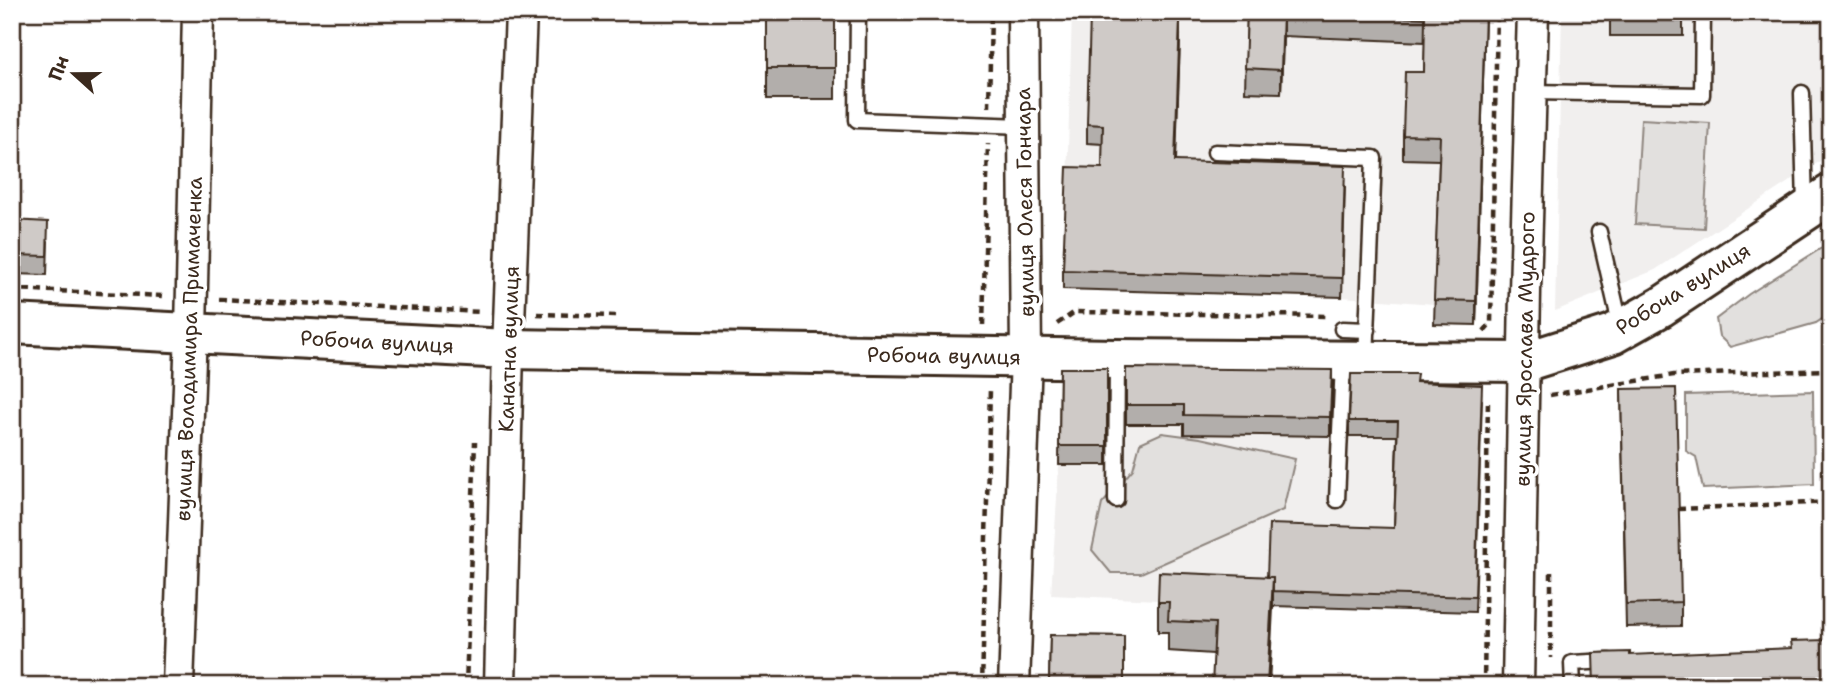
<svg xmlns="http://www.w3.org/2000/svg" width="1843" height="698" font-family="'Shantell Sans',sans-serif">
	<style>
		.built { fill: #f1efee }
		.green { fill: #e2e0de; stroke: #8e857e; stroke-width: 2 }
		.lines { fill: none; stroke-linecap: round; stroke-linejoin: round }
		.lane-casing { stroke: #3b2a1e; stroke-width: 19 }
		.street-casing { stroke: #3b2a1e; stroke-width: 35 }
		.secondary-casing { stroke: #3b2a1e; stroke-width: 44 }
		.path { stroke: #3b2a1e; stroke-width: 4.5; stroke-dasharray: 7 5; stroke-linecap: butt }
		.lane { stroke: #fff; stroke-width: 14 }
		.street { stroke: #fff; stroke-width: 30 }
		.secondary { stroke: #fff; stroke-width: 38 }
		.wall { fill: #b2aeab; stroke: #3b2a1e; stroke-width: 2 }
		.shaded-wall { fill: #918d8b; stroke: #3b2a1e; stroke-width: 2 }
		.building { fill: #cfcac7; stroke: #3b2a1e; stroke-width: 2 }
		.labels { text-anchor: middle; stroke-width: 7; stroke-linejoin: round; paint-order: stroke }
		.street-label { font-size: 21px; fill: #3b2a1e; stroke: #fff }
	</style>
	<rect width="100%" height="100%" fill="#fff"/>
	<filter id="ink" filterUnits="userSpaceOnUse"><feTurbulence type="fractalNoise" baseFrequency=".0143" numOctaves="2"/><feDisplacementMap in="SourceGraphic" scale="14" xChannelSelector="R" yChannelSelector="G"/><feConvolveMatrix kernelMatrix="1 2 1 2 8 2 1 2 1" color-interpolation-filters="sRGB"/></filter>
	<g filter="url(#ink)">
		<!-- built -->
		<path class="built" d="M 1072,12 L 1486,12 L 1476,325 L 1434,324 L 1434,304 L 1342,297 L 1064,289 Z
			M 1562,12 L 1831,12 L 1831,154 L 1655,270 L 1555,311 Z
			M 1060,387 L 1417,389 L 1394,543 L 1266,605 L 1051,595 L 1059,465 Z"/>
		<!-- green -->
		<path class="green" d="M 1641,119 L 1710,123 L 1704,228 L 1635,224 Z
			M 1831,242 L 1831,313 L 1816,323 L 1730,347 L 1719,336 L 1716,319 L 1749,294 Z
			M 1813,391 L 1814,484 L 1703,489 L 1696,457 L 1686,451 L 1686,395 Z
			M 1162,433 L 1200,438 L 1295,459 L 1283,510 L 1141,573 L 1111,573 L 1092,550 L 1102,504 L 1133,469 L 1140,443 Z"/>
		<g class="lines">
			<!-- lane casing -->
			<g class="lane-casing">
				<path id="lane" d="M 858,12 L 857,120 L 1024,126
					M 1531,92 L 1702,95 L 1703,12
					M 1802,93 L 1805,207
					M 1215,152 L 1374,158 L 1366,360
					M 1599,232 L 1621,328
					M 1342,329 L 1368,330
					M 1116,500 L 1117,361
					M 1337,500 L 1343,362
					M 1573,686 L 1572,663 L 1609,661"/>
			</g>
			<!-- street casing -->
			<g class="street-casing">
				<path id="street" d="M 178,686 L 191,331 L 198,12
					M 500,686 L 508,349 L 521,12
					M 1014,686 L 1026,357 L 1023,12
					M 1518,686 L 1525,291 L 1533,12"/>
			</g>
			<!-- secondary casing -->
			<g class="secondary-casing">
				<path id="secondary" d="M 12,324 L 508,349 L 1117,359 L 1524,362 L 1613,334 L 1661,307 L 1831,194"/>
			</g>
			<!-- path -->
			<path class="path" d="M 989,107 L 991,12
				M 12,289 L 164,296
				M 219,299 L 482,312
				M 537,314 L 615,316
				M 1057,324 L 1075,312 L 1328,316
				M 983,325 L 988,144
				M 1484,331 L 1491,323 L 1497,12
				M 1550,395 L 1674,375 L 1831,370
				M 1678,509 L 1831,502
				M 1551,572 L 1551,658
				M 466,686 L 475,442
				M 982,686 L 990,389
				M 1484,686 L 1488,398"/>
			<!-- lane -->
			<use href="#lane" class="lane"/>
			<!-- street -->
			<use href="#street" class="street"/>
			<!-- secondary -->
			<use href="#secondary" class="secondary"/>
		</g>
		<!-- wall -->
		<path class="wall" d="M 767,12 L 835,12 L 835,99 L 767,99 Z
			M 1247,12 L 1485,12 L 1476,325 L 1434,324 L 1439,160 L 1403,159 L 1403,135 L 1424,72 L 1425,42 L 1283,36 L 1281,93 L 1245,92 Z
			M 1610,12 L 1683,12 L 1683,36 L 1610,36 Z
			M 1180,37 L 1176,161 L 1345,186 L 1342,297 L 1063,289 L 1063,270 L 1102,168 L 1103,144 L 1087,143 L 1087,124 Z
			M 12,185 L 13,220 L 48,241 L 47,275 L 12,274 Z
			M 1060,368 L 1107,368 L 1107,465 L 1059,465 Z
			M 1126,368 L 1332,389 L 1330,436 L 1184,434 L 1184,424 L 1126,424 Z
			M 1417,382 L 1482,400 L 1475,612 L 1273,606 L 1213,654 L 1168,651 L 1168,632 L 1158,632 L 1158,602 L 1267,577 L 1394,528 L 1397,436 L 1349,436 L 1349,421 Z
			M 1621,389 L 1681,602 L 1681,626 L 1626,627 Z
			M 1050,635 L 1124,636 L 1124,686 L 1049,686 Z"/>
		<!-- shaded-wall -->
		<path class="shaded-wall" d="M 1485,12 L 1476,325 L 1476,301 Z
			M 1283,13 L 1283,36 L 1281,93 L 1281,70 Z
			M 1180,18 L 1180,37 L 1175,180 L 1175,161 Z
			M 1332,370 L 1332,389 L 1330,436 L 1330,417 Z
			M 1273,577 L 1273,608 L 1269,686 L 1267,686 Z"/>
		<!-- building -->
		<path class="building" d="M 767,12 L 835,12 L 835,68 L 767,68 Z
			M 1247,12 L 1485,12 L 1476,301 L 1434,300 L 1440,136 L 1403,135 L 1405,72 L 1424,72 L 1425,18 L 1283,13 L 1281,70 L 1245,68 Z
			M 1090,15 L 1180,18 L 1175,161 L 1345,166 L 1342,278 L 1063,270 L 1067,167 L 1102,168 L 1103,125 L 1087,124 Z
			M 12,185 L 14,185 L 12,220 L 48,222 L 47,256 L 12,255 Z
			M 1060,368 L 1107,368 L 1107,446 L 1059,446 Z
			M 1126,368 L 1332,370 L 1330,417 L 1184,415 L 1184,405 L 1126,405 Z
			M 1351,374 L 1417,374 L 1416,382 L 1482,385 L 1475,597 L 1273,591 L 1273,577 L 1267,577 L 1269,524 L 1394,528 L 1398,421 L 1349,421 Z
			M 1676,388 L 1681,602 L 1626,604 L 1621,389 Z
			M 1159,572 L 1273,577 L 1267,686 L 1212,686 L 1215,623 L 1168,621 L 1169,602 L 1158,602 Z
			M 1050,635 L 1124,636 L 1124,682 L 1049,681 Z
			M 1827,640 L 1829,686 L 1594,686 L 1593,653 L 1630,652 L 1630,655 L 1792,648 L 1791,641 Z
			M 407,682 L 452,683 L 452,686 L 407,686 Z"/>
	</g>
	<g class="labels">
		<!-- street labels -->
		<g class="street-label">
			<text transform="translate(1025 202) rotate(-91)" y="7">вулиця Олеся Гончара</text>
			<text transform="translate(1683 289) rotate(-32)" y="7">Робоча вулиця</text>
			<text transform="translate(377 342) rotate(3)" y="7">Робоча вулиця</text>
			<text transform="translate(189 349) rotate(-88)" y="7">вулиця Володимира Примаченка</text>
			<text transform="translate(509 349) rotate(-88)" y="7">Канатна вулиця</text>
			<text transform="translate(1525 349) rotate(-89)" y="7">вулиця Ярослава Мудрого</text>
			<text transform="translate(944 356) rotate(1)" y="7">Робоча вулиця</text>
		</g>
	</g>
	<!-- margin -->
	<rect width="1843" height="698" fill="none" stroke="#fff" stroke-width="42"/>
	<rect x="21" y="21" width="1801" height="656" fill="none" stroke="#3b2a1e" stroke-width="2.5" filter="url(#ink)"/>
	<!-- north arrow -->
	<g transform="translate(74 74) rotate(291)" stroke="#ffffff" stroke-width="5" paint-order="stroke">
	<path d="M0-5L12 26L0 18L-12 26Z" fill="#3b2a1e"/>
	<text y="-10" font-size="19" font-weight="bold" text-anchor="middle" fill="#3b2a1e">Пн</text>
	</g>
</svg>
